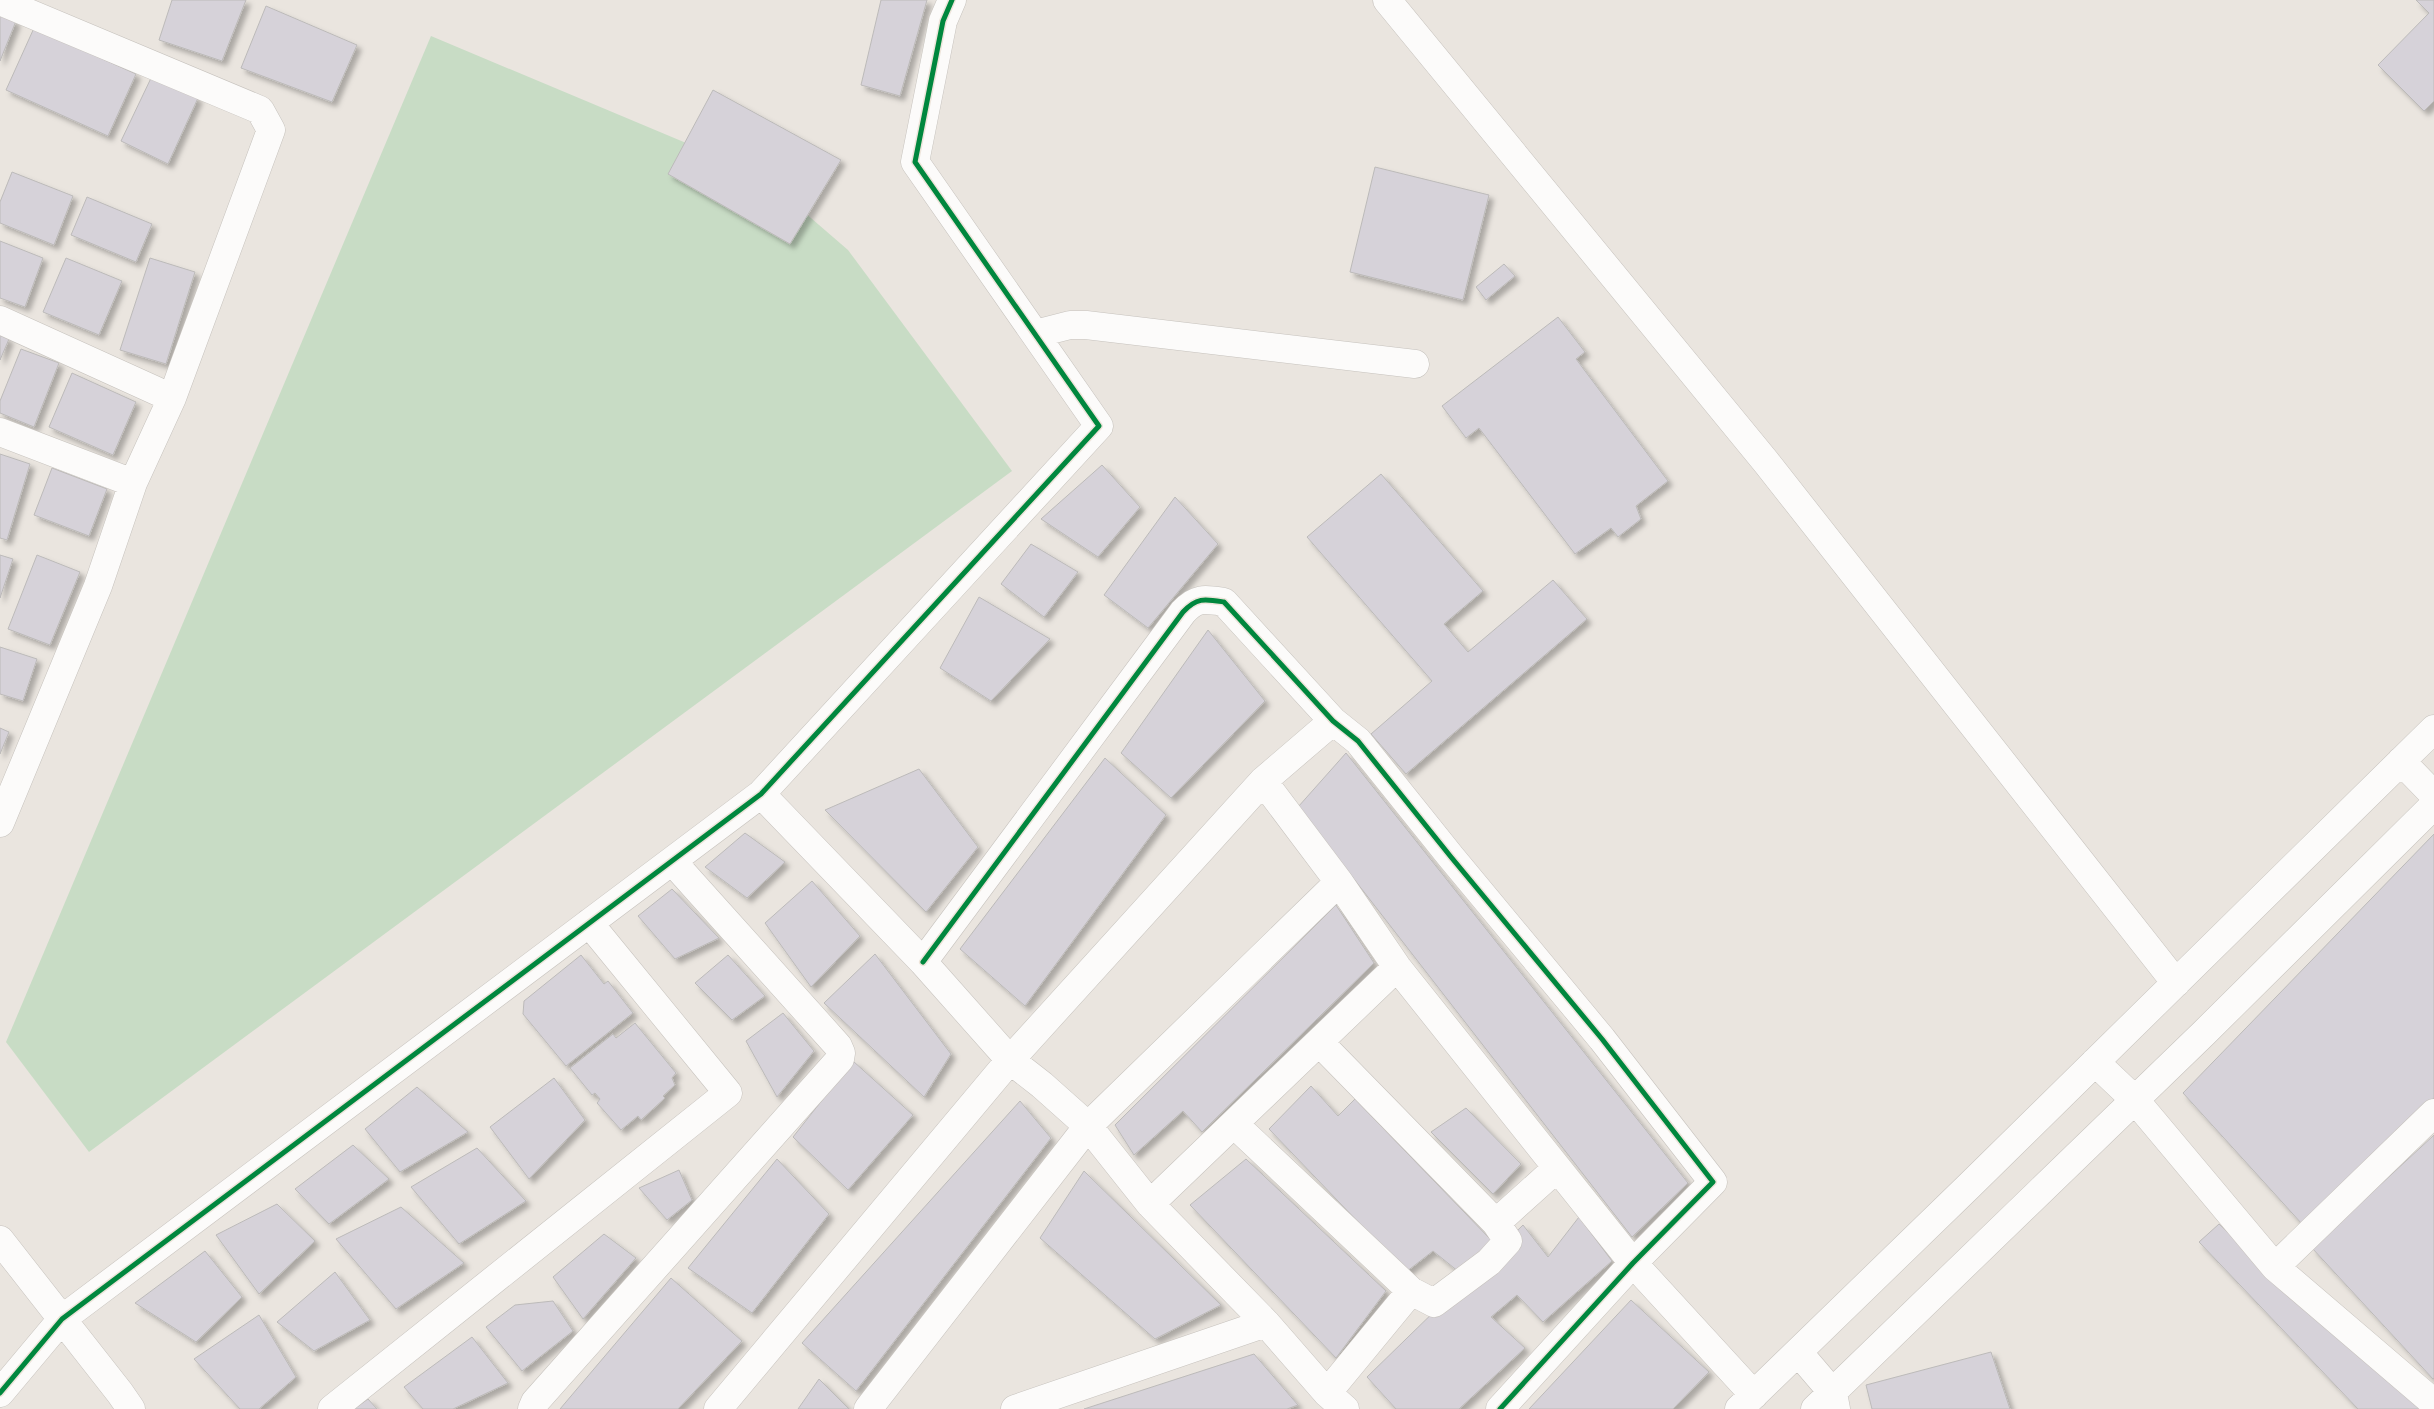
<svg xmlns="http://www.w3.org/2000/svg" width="2434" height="1409" font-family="'Alegreya Sans',sans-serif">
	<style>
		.green { fill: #c8dcc5 }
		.building { fill: #d6d2d9; stroke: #bcbab9; filter: url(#shadow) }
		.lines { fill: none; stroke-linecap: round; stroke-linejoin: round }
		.minor-casing { stroke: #c6c2bd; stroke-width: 29 }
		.minor { stroke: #fcfbfa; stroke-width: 28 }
		.cycleway-casing { stroke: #eee5db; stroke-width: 8 }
		.cycleway { stroke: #00873e; stroke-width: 5 }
	</style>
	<defs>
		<filter id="shadow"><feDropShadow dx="4.5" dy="4.5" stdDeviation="2.5" flood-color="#0004"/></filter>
	</defs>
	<rect width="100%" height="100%" fill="#eae5df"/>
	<!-- green -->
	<path class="green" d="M 431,36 L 760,174 L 848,250 L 1012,471 L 89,1152 L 6,1042 Z"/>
	<!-- building -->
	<path class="building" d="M 172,0 L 246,0 L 222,61 L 159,40 Z
		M 881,0 L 927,0 L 900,96 L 861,85 Z
		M 2416,0 L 2434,0 L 2434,101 L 2424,111 L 2378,65 L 2429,13 Z
		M 266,6 L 357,45 L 332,102 L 241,68 Z
		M 0,15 L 16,21 L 0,61 Z
		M 34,28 L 136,74 L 108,136 L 6,90 Z
		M 152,76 L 198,98 L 168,164 L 121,141 Z
		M 713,90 L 841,160 L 790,244 L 668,174 Z
		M 1375,167 L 1489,195 L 1463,300 L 1350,272 Z
		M 12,172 L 73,196 L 54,245 L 0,223 L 0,202 Z
		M 87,197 L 152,224 L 136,262 L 71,235 Z
		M 0,241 L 43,258 L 25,307 L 0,298 Z
		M 66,258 L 122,281 L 99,335 L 43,312 Z
		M 150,258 L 195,272 L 166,364 L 120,350 Z
		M 1504,264 L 1515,276 L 1486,300 L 1476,287 Z
		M 1558,317 L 1585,352 L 1576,359 L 1668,481 L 1636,506 L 1641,519 L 1618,537 L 1611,528 L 1575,554 L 1479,428 L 1466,438 L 1442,406 Z
		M 0,335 L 9,339 L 0,360 Z
		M 21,349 L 59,363 L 34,427 L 0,413 L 0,401 Z
		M 72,373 L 136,402 L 113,455 L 49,427 Z
		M 0,454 L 30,464 L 7,540 L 0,538 Z
		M 1102,465 L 1140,507 L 1098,557 L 1041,519 Z
		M 52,468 L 107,489 L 89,536 L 34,515 Z
		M 1381,474 L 1483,591 L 1444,624 L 1468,652 L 1553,580 L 1587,619 L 1406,774 L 1371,734 L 1432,681 L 1307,537 Z
		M 1175,497 L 1218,544 L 1148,628 L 1104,595 Z
		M 1031,544 L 1078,572 L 1044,617 L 1001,584 Z
		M 0,555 L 13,559 L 0,598 Z
		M 37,555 L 80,572 L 50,645 L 8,629 Z
		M 979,597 L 1050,639 L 991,701 L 940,668 Z
		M 1208,630 L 1265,701 L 1171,798 L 1121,753 Z
		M 0,647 L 37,659 L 23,701 L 0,694 Z
		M 0,728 L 9,732 L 0,754 Z
		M 1346,753 L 1688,1183 L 1632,1237 L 1298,807 Z
		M 1105,758 L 1166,815 L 1025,1006 L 960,949 Z
		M 919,769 L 978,847 L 926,912 L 825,810 Z
		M 745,833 L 785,862 L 747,898 L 705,867 Z
		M 2434,834 L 2434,1098 L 2302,1224 L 2183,1093 Z
		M 812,881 L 860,936 L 811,987 L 765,923 Z
		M 672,889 L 719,938 L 675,959 L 638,916 Z
		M 1336,905 L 1374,963 L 1202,1132 L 1183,1111 L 1134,1155 L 1115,1125 Z
		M 875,954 L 951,1054 L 924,1097 L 824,1003 Z
		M 581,955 L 604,984 L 608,981 L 633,1013 L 566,1066 L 523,1014 L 524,1001 Z
		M 728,955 L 765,996 L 732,1020 L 695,983 Z
		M 783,1013 L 814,1051 L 777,1097 L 746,1041 Z
		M 635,1023 L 676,1073 L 672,1078 L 675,1085 L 663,1096 L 665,1098 L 641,1120 L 638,1116 L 621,1130 L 597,1103 L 600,1099 L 595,1093 L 592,1095 L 570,1068 L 613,1034 L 616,1038 Z
		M 853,1061 L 913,1115 L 848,1190 L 793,1137 Z
		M 554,1078 L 585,1120 L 529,1179 L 490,1127 Z
		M 1311,1086 L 1338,1116 L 1355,1099 L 1492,1241 L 1459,1272 L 1433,1251 L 1406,1272 L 1269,1129 Z
		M 417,1087 L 468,1132 L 400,1172 L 365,1129 Z
		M 1020,1101 L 1051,1138 L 856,1391 L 802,1343 Z
		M 1466,1108 L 1521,1164 L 1493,1194 L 1431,1132 Z
		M 2434,1135 L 2434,1378 L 2433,1379 L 2312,1248 Z
		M 353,1145 L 389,1179 L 329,1224 L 295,1189 Z
		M 477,1148 L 526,1201 L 459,1244 L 411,1187 Z
		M 777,1159 L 829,1214 L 752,1313 L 688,1268 Z
		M 1246,1159 L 1386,1291 L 1336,1358 L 1190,1205 Z
		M 679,1170 L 692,1200 L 667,1220 L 639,1188 Z
		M 1084,1171 L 1221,1305 L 1155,1339 L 1040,1238 Z
		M 277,1204 L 315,1241 L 259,1294 L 216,1235 Z
		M 401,1207 L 464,1263 L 396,1309 L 336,1239 Z
		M 1579,1217 L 1612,1261 L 1543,1322 L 1517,1295 L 1491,1317 L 1525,1348 L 1459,1409 L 1396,1409 L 1367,1377 L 1523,1225 L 1548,1257 Z
		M 2219,1224 L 2420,1409 L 2358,1409 L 2199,1242 Z
		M 604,1234 L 636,1258 L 583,1319 L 553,1277 Z
		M 205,1251 L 242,1297 L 196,1342 L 135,1303 Z
		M 335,1272 L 370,1320 L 314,1351 L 277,1322 Z
		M 671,1278 L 742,1341 L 678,1409 L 560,1409 Z
		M 1631,1300 L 1709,1372 L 1673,1409 L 1529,1409 Z
		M 553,1301 L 573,1331 L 522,1371 L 486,1327 L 515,1305 Z
		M 259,1315 L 296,1377 L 259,1409 L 240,1409 L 194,1359 Z
		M 472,1337 L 508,1383 L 453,1409 L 423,1409 L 404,1387 Z
		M 1991,1352 L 2010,1409 L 1872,1409 L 1866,1385 Z
		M 1254,1354 L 1298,1405 L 1287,1409 L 1084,1409 Z
		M 819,1379 L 849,1409 L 798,1409 Z
		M 368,1399 L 377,1409 L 354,1409 Z"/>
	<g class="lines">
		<!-- minor casing -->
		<g class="minor-casing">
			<path id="minor" d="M 1387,0 L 1766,462 L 2176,983
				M 0,1 L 260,110 L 271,130 L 172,398 L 133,483 L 98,586 L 0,823
				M 0,320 L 172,398
				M 1035,334 L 1070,325 L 1086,325 L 1415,364
				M 0,432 L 133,483
				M 2401,761 L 2434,795
				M 1263,781 L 1339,882 L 1397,967 L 1633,1263 L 1754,1395
				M 761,794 L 923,962 L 1010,1060 L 1042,1085 L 1088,1126 L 1150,1204 L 1266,1323 L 1327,1393 L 1345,1409
				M 923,962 L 1183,612 C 1197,597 1205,599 1224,602 L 1333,721 L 1358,741 L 1451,857 L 1602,1039 L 1713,1182 L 1633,1263 L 1500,1409
				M 1319,1042 L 1496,1223
				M 2095,1062 L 2135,1100 L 2275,1267 L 2434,1403
				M 1234,1124 L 1411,1291
				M 1150,1204 L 1397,967
				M 0,1240 L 120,1393 L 131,1409
				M 2275,1267 L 2434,1113
				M 1798,1352 L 1833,1393 L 1836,1409
				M 0,1393 L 62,1319 L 761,794 L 1099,426 L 915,162 L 943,21 L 952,0
				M 1327,1393 L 1411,1291 L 1434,1303 L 1489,1262 L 1508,1241 L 1496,1223 L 1557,1168
				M 332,1409 L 728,1093 L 589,923
				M 532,1409 L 535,1402 L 840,1059 L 841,1053 L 838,1046 L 672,861
				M 718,1409 L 1010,1060 L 1263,781 L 1333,721
				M 868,1409 L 1088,1126 L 1339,882
				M 1015,1409 L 1266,1323
				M 1739,1409 L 1968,1187 L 2434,729
				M 1815,1409 L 2204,1033 L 2434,805"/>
		</g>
		<!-- minor -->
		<use href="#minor" class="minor"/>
		<!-- cycleway casing -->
		<g class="cycleway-casing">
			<path id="cycleway" d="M 923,962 L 1183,612 C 1197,597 1205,599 1224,602 L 1333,721 L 1358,741 L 1451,857 L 1602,1039 L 1713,1182 L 1633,1263 L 1500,1409
				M 0,1393 L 62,1319 L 761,794 L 1099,426 L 915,162 L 943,21 L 952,0"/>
		</g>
		<!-- cycleway -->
		<use href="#cycleway" class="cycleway"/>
	</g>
</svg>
